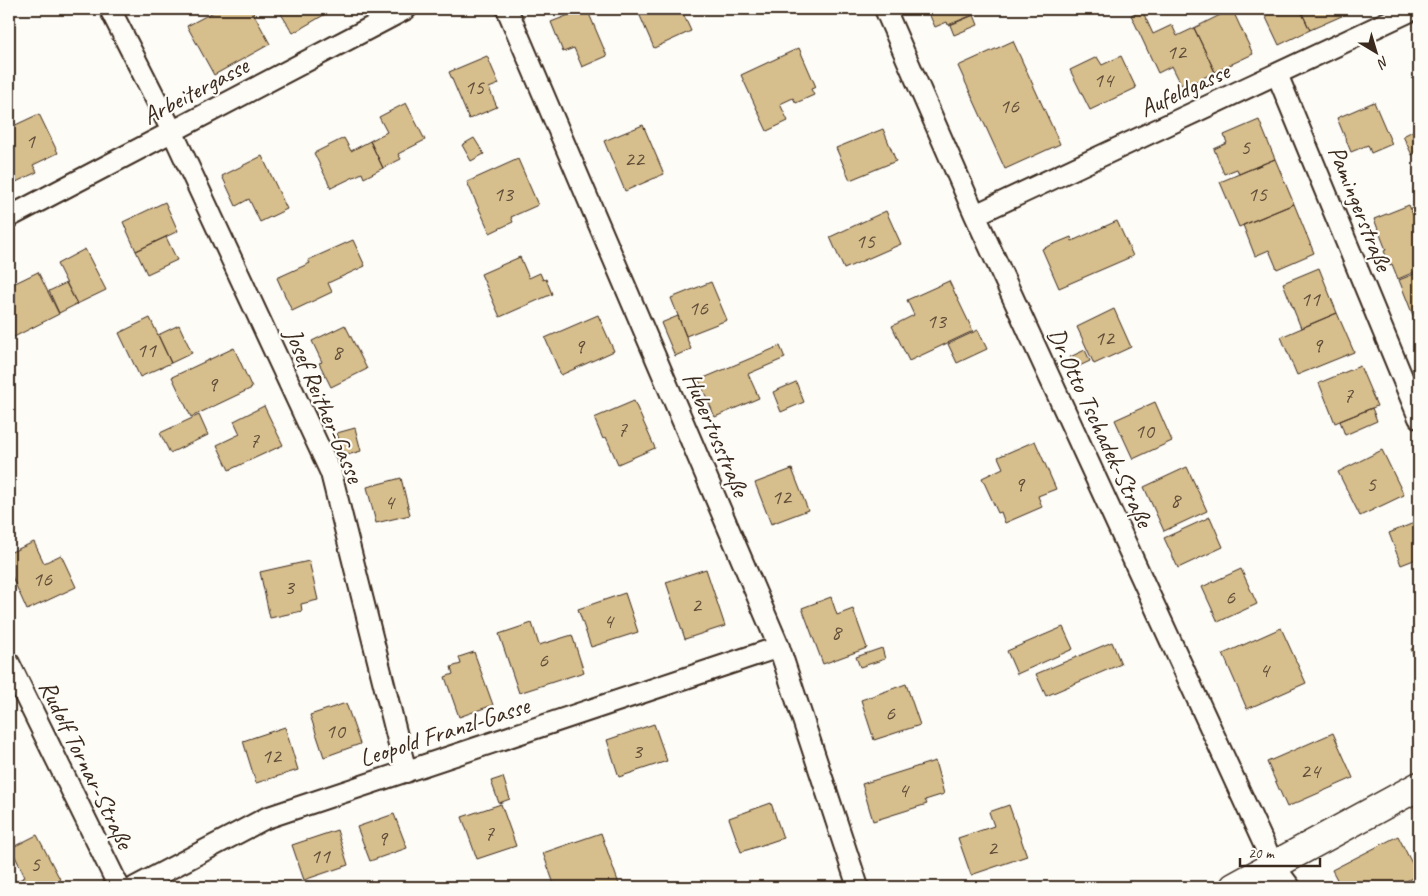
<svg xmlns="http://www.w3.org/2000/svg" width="1428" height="896" font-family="Caveat,sans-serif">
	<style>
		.building { fill: #d7be8d; stroke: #3b2a1e }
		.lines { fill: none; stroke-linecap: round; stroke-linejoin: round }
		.street-casing { stroke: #3b2a1e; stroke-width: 24 }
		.secondary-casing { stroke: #3b2a1e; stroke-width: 31 }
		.street { stroke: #fdfcf7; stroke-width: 20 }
		.secondary { stroke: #fdfcf7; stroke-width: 28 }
		.labels { text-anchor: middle; stroke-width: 4.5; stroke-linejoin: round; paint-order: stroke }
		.number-label { font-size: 22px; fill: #624f3a }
		.street-label { font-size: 25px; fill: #3b2a1e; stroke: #fdfcf7 }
	</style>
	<rect width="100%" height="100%" fill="#fdfcf7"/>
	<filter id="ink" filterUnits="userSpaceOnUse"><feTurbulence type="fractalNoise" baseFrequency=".02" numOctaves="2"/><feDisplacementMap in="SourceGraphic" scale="10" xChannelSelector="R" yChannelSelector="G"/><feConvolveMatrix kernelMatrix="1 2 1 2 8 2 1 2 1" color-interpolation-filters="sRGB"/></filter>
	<g filter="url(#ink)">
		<!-- building -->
		<path class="building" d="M 219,9 L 251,9 L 270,44 L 214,75 L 187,26 Z
			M 278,9 L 334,9 L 293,33 Z
			M 584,9 L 587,9 L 607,56 L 582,67 L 574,48 L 563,52 L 551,22 Z
			M 637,9 L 681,9 L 691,31 L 654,48 Z
			M 927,9 L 978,9 L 973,11 L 975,14 L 948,25 L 947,22 L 935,27 Z
			M 1232,9 L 1253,54 L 1215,72 L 1194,28 Z
			M 1262,9 L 1300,9 L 1310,30 L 1279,45 Z
			M 1300,9 L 1341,9 L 1344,15 L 1310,30 Z
			M 1142,10 L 1153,34 L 1172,25 L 1177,36 L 1194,28 L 1215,72 L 1183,88 L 1172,66 L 1158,73 L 1131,15 Z
			M 974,15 L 978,25 L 954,35 L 950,25 Z
			M 1013,41 L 1060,144 L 1005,169 L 958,66 Z
			M 799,48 L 816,87 L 811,89 L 814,95 L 796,103 L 793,98 L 780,104 L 788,121 L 767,131 L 741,75 Z
			M 487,56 L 499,84 L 489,88 L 497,107 L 469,119 L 449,72 Z
			M 1121,56 L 1136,88 L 1090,110 L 1070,70 L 1097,57 L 1102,65 Z
			M 1374,102 L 1392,144 L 1371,153 L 1368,145 L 1351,152 L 1337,118 Z
			M 406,103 L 425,140 L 398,154 L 401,159 L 383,168 L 370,141 L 387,132 L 379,117 Z
			M 39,114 L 58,153 L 33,165 L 37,172 L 16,182 L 12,175 L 9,177 L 9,128 Z
			M 1259,120 L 1275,159 L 1239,174 L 1237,169 L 1224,174 L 1214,149 L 1227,143 L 1224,135 Z
			M 643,125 L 664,174 L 625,191 L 604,141 Z
			M 1419,128 L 1419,151 L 1412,155 L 1403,136 Z
			M 883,129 L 896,161 L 850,180 L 836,148 Z
			M 344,138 L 351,151 L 370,141 L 383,168 L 364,178 L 362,173 L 331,188 L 314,153 Z
			M 474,138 L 484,154 L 471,161 L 462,145 Z
			M 262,156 L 287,209 L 260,222 L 249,199 L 236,206 L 222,176 Z
			M 518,159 L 538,205 L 511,217 L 513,222 L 490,233 L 467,182 Z
			M 1275,159 L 1294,204 L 1239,227 L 1220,182 Z
			M 165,202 L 178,231 L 136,251 L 123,222 Z
			M 1294,204 L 1314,253 L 1277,269 L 1269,250 L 1255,256 L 1243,225 Z
			M 1409,205 L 1418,227 L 1419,227 L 1419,270 L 1398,279 L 1392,264 L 1390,265 L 1384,251 L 1386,250 L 1374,219 Z
			M 886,211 L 901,244 L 844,269 L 830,237 Z
			M 1117,221 L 1133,256 L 1059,288 L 1042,249 L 1071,237 L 1072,241 Z
			M 166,237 L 177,260 L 147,274 L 136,251 Z
			M 353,240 L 365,266 L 328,283 L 332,292 L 292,311 L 277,278 L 310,263 L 308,260 Z
			M 85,249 L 106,290 L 77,304 L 57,264 Z
			M 520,257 L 529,278 L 540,273 L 543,280 L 546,279 L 552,294 L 500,317 L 481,274 Z
			M 1319,268 L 1337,313 L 1301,328 L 1283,283 Z
			M 38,272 L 59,314 L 12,338 L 9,331 L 9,286 Z
			M 1419,272 L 1419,327 L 1418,328 L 1399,280 Z
			M 949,281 L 973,331 L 909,361 L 892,326 L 914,315 L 907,300 Z
			M 711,282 L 727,320 L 686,336 L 671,298 Z
			M 66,283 L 77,304 L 59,313 L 49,291 Z
			M 1114,309 L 1131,347 L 1094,364 L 1077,327 Z
			M 1337,313 L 1354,352 L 1297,375 L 1281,337 Z
			M 598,315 L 614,351 L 561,375 L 545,338 Z
			M 678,316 L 691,349 L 675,356 L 661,323 Z
			M 150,318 L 171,363 L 140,377 L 119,333 Z
			M 179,325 L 192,353 L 171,363 L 158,335 Z
			M 345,325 L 367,369 L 331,387 L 319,363 L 322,362 L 312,341 Z
			M 978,330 L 987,349 L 957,363 L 948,344 Z
			M 780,346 L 785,358 L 748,374 L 759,398 L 715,417 L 699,380 Z
			M 234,348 L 252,388 L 191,417 L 172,377 Z
			M 1085,350 L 1090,361 L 1075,368 L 1070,357 Z
			M 1360,366 L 1377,406 L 1335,423 L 1319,383 Z
			M 796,382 L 804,402 L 781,412 L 773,392 Z
			M 634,401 L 655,448 L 618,464 L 606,437 L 603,439 L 594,418 Z
			M 1155,402 L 1172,441 L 1133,459 L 1115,420 Z
			M 264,406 L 283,445 L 229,470 L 217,445 L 240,434 L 234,421 Z
			M 1372,408 L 1377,421 L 1345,435 L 1340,421 Z
			M 199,415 L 208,435 L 170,453 L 160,433 Z
			M 355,428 L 361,451 L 344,456 L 337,433 Z
			M 1035,441 L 1056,489 L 1038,496 L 1042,507 L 1005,523 L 1001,512 L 998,513 L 982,478 L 1003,468 L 998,457 Z
			M 1382,450 L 1404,495 L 1360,516 L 1338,472 Z
			M 1187,467 L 1207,511 L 1164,531 L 1144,487 Z
			M 792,469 L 808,510 L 771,524 L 755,483 Z
			M 401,478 L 410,515 L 376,523 L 367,487 Z
			M 1210,517 L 1223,547 L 1178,568 L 1164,538 Z
			M 1419,521 L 1419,558 L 1401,565 L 1389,533 Z
			M 34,542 L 44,563 L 61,555 L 76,587 L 27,610 L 9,570 L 9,553 Z
			M 309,561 L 318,600 L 301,604 L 302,611 L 270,618 L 260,572 Z
			M 706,569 L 725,626 L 685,639 L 666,582 Z
			M 1241,569 L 1257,604 L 1218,622 L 1202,587 Z
			M 625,593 L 638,632 L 591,647 L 578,609 Z
			M 831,597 L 837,615 L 853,609 L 867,648 L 823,664 L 802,608 Z
			M 532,623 L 539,645 L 572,635 L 584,672 L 519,693 L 499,634 Z
			M 1063,627 L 1073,649 L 1017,674 L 1007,651 Z
			M 1281,628 L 1306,683 L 1247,709 L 1223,654 Z
			M 1112,642 L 1121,664 L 1046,696 L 1036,674 Z
			M 1419,645 L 1419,666 L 1411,649 Z
			M 882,648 L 885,659 L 860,667 L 856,657 Z
			M 474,652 L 493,705 L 459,717 L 445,677 L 453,674 L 451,667 L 461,664 L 459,657 Z
			M 906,684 L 920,725 L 874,740 L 861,700 Z
			M 346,703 L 360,744 L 324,757 L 310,715 Z
			M 654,724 L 667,761 L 619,777 L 607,740 Z
			M 285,727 L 298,770 L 256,783 L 243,741 Z
			M 1333,733 L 1353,778 L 1287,807 L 1267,762 Z
			M 935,761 L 944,794 L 925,800 L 927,804 L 873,821 L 862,784 Z
			M 503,777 L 510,799 L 499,803 L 491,781 Z
			M 771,803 L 783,838 L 741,852 L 729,818 Z
			M 501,804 L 516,846 L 477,859 L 462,817 Z
			M 1009,805 L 1027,856 L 971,875 L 958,838 L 994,826 L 989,812 Z
			M 394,814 L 407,848 L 370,861 L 357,827 Z
			M 337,830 L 348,865 L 304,880 L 292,845 Z
			M 601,833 L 620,887 L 555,887 L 543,853 Z
			M 37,835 L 62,883 L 54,887 L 9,887 L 9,884 L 9,885 L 25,877 L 11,848 Z
			M 1398,836 L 1418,875 L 1395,887 L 1341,887 L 1332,870 Z"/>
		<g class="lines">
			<!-- street casing -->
			<g class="street-casing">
				<path id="street" d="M 110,9 L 172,131 L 331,473 L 406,772
					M 507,9 L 779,647 L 858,887
					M 885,9 L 975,215 L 1274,866 L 1290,887
					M 1277,74 L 1419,418
					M 975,215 L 1415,9
					M 9,217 L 406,9
					M 9,663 L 119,887
					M 135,887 L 266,818 L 779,647"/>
			</g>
			<!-- secondary casing -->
			<g class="secondary-casing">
				<path id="secondary" d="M 1234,887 L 1419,786"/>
			</g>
			<!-- street -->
			<use href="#street" class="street"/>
			<!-- secondary -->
			<use href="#secondary" class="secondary"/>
		</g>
	</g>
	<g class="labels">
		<!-- number labels -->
		<g class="number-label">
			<text x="1176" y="59">12</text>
			<text x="1103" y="87">14</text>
			<text x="474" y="94">15</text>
			<text x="1009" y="113">16</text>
			<text x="30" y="148">1</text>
			<text x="1245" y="154">5</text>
			<text x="634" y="166">22</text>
			<text x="503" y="201">13</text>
			<text x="1257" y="201">15</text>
			<text x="865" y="248">15</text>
			<text x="1310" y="306">11</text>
			<text x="698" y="315">16</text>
			<text x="936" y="328">13</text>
			<text x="1104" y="345">12</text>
			<text x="1317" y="352">9</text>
			<text x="579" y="353">9</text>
			<text x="146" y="357">11</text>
			<text x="337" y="359">8</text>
			<text x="212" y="391">9</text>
			<text x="1348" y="402">7</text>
			<text x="622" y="436">7</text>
			<text x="1144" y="438">10</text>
			<text x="254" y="447">7</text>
			<text x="1019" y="491">9</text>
			<text x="1371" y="491">5</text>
			<text x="781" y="504">12</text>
			<text x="1175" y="507">8</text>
			<text x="389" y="509">4</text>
			<text x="42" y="586">16</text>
			<text x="289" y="594">3</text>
			<text x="1230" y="604">6</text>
			<text x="696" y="612">2</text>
			<text x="608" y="628">4</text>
			<text x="836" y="639">8</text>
			<text x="543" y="667">6</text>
			<text x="1264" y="677">4</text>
			<text x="890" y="720">6</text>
			<text x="335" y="738">10</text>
			<text x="637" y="758">3</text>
			<text x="271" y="763">12</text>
			<text x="1310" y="778">24</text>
			<text x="903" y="797">4</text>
			<text x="489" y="840">7</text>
			<text x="382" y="845">9</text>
			<text x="992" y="855">2</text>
			<text x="320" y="863">11</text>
			<text x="35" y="871">5</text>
		</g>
		<!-- street labels -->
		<g class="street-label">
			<text transform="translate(1184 89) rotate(-25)" y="9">Aufeldgasse</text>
			<text transform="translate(195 90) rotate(-28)" y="9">Arbeitergasse</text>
			<text transform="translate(1361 208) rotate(68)" y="9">Pamingerstraße</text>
			<text transform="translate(325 405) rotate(67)" y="9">Josef Reither-Gasse</text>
			<text transform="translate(1101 427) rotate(65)" y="9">Dr.Otto Tschadek-Straße</text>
			<text transform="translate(717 434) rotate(67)" y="9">Hubertusstraße</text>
			<text transform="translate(444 731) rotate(-18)" y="9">Leopold Franzl-Gasse</text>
			<text transform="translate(87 764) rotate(64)" y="9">Rudolf Tornar-Straße</text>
		</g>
	</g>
	<!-- margin -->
	<rect width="1428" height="896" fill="none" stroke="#fdfcf7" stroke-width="30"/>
	<rect x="15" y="15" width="1398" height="866" fill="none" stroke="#3b2a1e" stroke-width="2" filter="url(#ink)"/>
	<!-- north arrow -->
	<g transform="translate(1376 52) rotate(142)" stroke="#fdfcf7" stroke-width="4" paint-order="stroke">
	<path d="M0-4L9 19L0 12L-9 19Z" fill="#3b2a1e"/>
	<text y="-8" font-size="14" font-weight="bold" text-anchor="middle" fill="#3b2a1e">N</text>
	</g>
	<!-- scale -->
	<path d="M1240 858v8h80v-8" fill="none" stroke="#3b2a1e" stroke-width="2.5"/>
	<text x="1248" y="858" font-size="15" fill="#3b2a1e" stroke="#fdfcf7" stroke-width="4" paint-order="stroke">20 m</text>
</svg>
